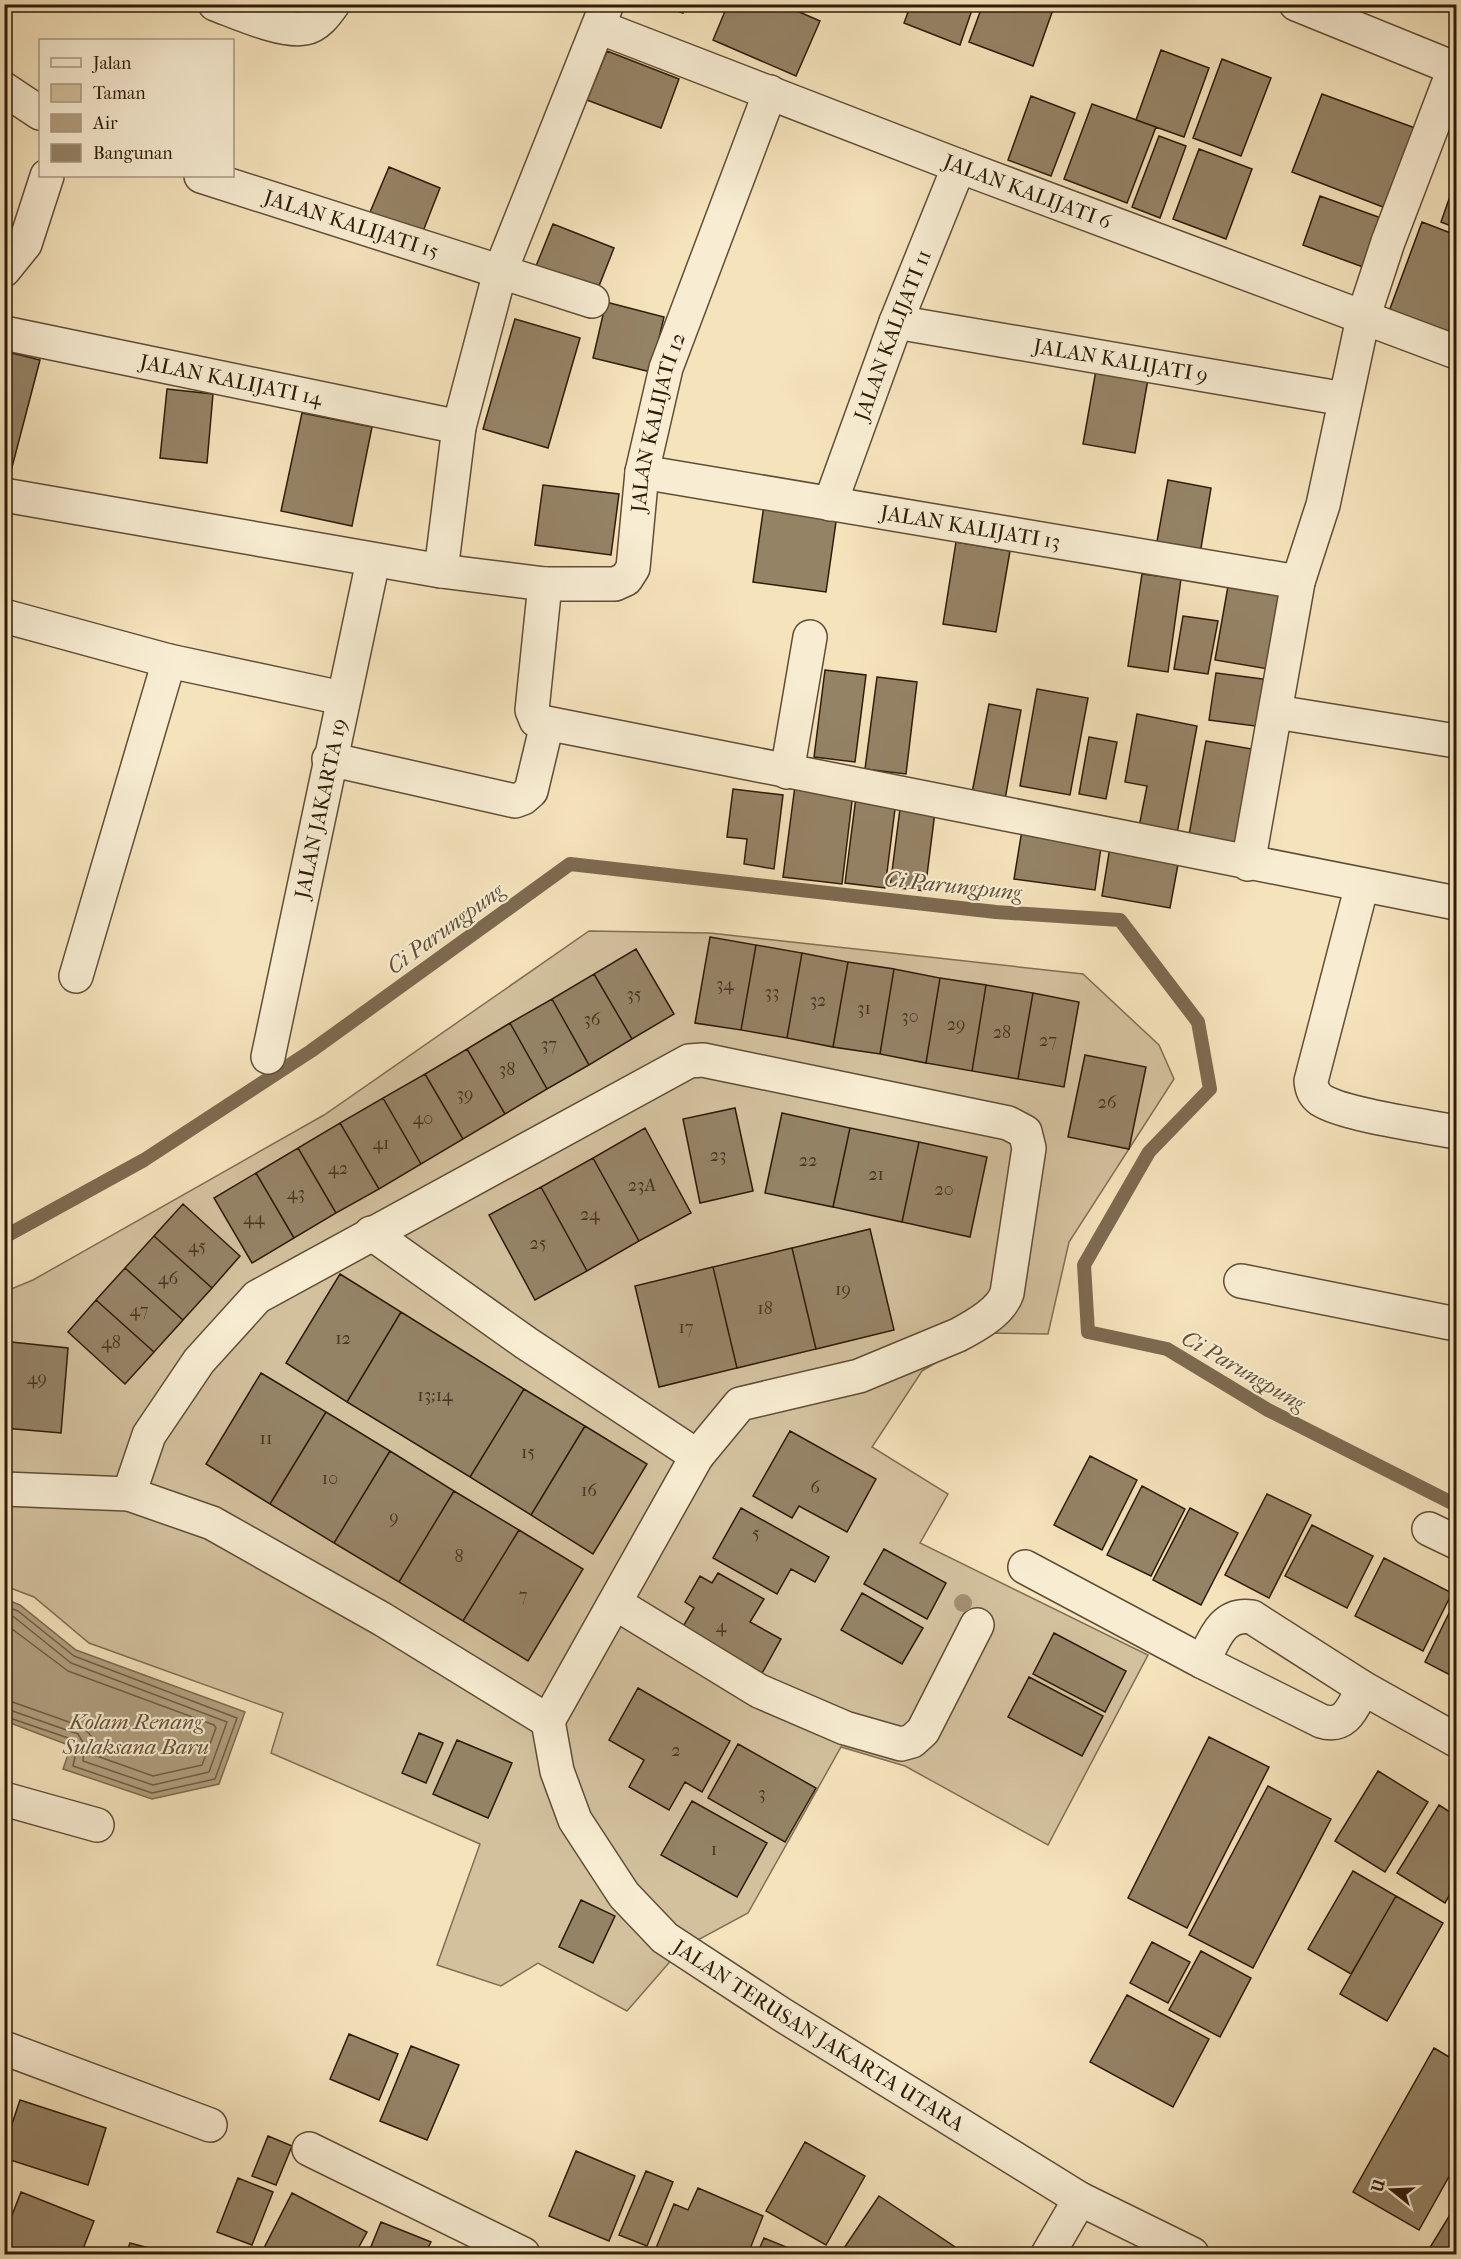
<svg xmlns="http://www.w3.org/2000/svg" width="1461" height="2259" font-family="'IM FELL French Canon',serif">
	<style>
		.green { fill: #d3c19e; stroke: #806e54; stroke-width: 1.5 }
		.water { fill: #b19f7f; stroke: #7d6a50; stroke-width: 1.5 }
		.lines { fill: none; stroke-linecap: round; stroke-linejoin: round }
		.shore { stroke: #705d44; stroke-width: 1.5 }
		.stream { stroke: #7d6a50; stroke-width: 14 }
		.building { fill: #958366; stroke: #2e1b09; stroke-width: 1.5 }
		.minor-casing { stroke: #604d36; stroke-width: 36 }
		.minor { stroke: #f8edd3; stroke-width: 33 }
		.tree { fill: #a39072 }
		.labels { text-anchor: middle; stroke-width: 4.5; stroke-linejoin: round; paint-order: stroke }
		.number-label { font-size: 18px; fill: #483520 }
		.street-label { font-size: 21px; fill: #2e1b09; stroke: #f8edd3 }
		.water-label { font-size: 22px; font-style: italic; fill: #625038; stroke: #f8edd3 }
	</style>
	<rect width="100%" height="100%" fill="#f5e3bc"/>
	<filter id="stains"><feTurbulence type="fractalNoise" baseFrequency=".00333" numOctaves="4"/><feColorMatrix values="0 0 0 0 .2 0 0 0 0 .09 0 0 0 0 .02 0 0 0 .5 -.17"/></filter>
	<radialGradient id="worn" r=".72"><stop offset=".6" stop-color="#630" stop-opacity="0"/><stop offset="1" stop-color="#630" stop-opacity=".3"/></radialGradient>
	<!-- green -->
	<path class="green" d="M 589,931 L 710,933 L 1083,974 L 1159,1045 L 1174,1079 L 1069,1242 L 1048,1334 L 985,1333 L 922,1371 L 872,1447 L 948,1494 L 920,1543 L 1148,1655 L 1048,1845 L 905,1766 L 841,1747 L 748,1913 L 681,1949 L 627,2011 L 538,1963 L 501,1986 L 437,1965 L 480,1844 L 271,1753 L 283,1713 L 89,1643 L 34,1597 L 5,1586 L 4,1292 L 33,1280 L 324,1115 Z"/>
	<!-- water -->
	<path class="water" d="M 5,1599 L 20,1605 L 76,1650 L 245,1712 L 219,1784 L 152,1799 L 63,1769 L 71,1746 L 5,1721 Z"/>
	<g class="lines">
		<!-- shore -->
		<path class="shore" d="M 4,1606 L 18,1611 L 74,1656 L 237,1718 L 215,1779 L 152,1793 L 73,1766 L 77,1747 L 74,1740 L 4,1716
			M 4,1614 L 14,1617 L 71,1663 L 227,1722 L 209,1772 L 153,1785 L 83,1761 L 84,1744 L 78,1734 L 4,1708
			M 4,1623 L 68,1671 L 214,1725 L 216,1728 L 202,1765 L 153,1776 L 94,1755 L 92,1737 L 83,1727 L 4,1699"/>
		<!-- stream -->
		<path class="stream" d="M 4,1237 L 144,1160 L 311,1051 L 570,864 L 996,912 L 1120,920 L 1198,1022 L 1210,1089 L 1149,1152 L 1084,1265 L 1088,1332 L 1167,1349 L 1268,1410 L 1456,1505"/>
	</g>
	<!-- building -->
	<path class="building" d="M 656,4 L 686,4 L 683,13 Z
		M 728,4 L 781,4 L 820,21 L 796,76 L 713,40 Z
		M 911,4 L 974,4 L 960,45 L 904,23 Z
		M 983,4 L 1055,4 L 1033,66 L 969,42 Z
		M 1161,50 L 1209,68 L 1184,137 L 1136,120 Z
		M 607,51 L 679,79 L 661,128 L 587,100 Z
		M 1222,59 L 1271,78 L 1241,156 L 1193,138 Z
		M 1322,94 L 1426,132 L 1396,212 L 1292,172 Z
		M 1031,96 L 1075,113 L 1051,176 L 1008,160 Z
		M 1092,104 L 1156,127 L 1127,203 L 1064,179 Z
		M 1159,136 L 1186,146 L 1160,218 L 1132,207 Z
		M 1199,149 L 1252,169 L 1226,239 L 1173,219 Z
		M 389,167 L 440,188 L 420,239 L 368,217 Z
		M 1456,179 L 1456,228 L 1441,222 Z
		M 1320,196 L 1381,218 L 1363,267 L 1303,245 Z
		M 1422,222 L 1456,235 L 1456,340 L 1388,314 Z
		M 553,224 L 614,248 L 595,296 L 534,271 Z
		M 606,302 L 664,317 L 651,372 L 593,358 Z
		M 515,319 L 580,338 L 548,448 L 483,429 Z
		M 4,351 L 40,360 L 10,475 L 4,474 Z
		M 1096,370 L 1148,379 L 1135,453 L 1083,444 Z
		M 167,389 L 213,394 L 207,463 L 160,458 Z
		M 302,413 L 372,427 L 352,526 L 281,511 Z
		M 1168,480 L 1211,488 L 1200,554 L 1156,547 Z
		M 543,485 L 619,494 L 611,555 L 535,545 Z
		M 764,505 L 837,515 L 826,592 L 753,582 Z
		M 956,542 L 1010,551 L 996,632 L 943,624 Z
		M 1142,574 L 1181,579 L 1168,672 L 1128,666 Z
		M 1228,586 L 1281,595 L 1268,669 L 1215,660 Z
		M 1183,616 L 1218,621 L 1208,674 L 1174,669 Z
		M 825,670 L 866,675 L 855,762 L 814,757 Z
		M 1216,673 L 1270,680 L 1263,727 L 1209,720 Z
		M 877,677 L 917,682 L 906,774 L 865,769 Z
		M 1037,689 L 1088,698 L 1070,795 L 1020,786 Z
		M 989,704 L 1021,710 L 1004,805 L 971,798 Z
		M 1137,714 L 1197,726 L 1176,839 L 1138,832 L 1147,786 L 1125,782 Z
		M 1089,737 L 1117,742 L 1106,799 L 1079,794 Z
		M 1206,741 L 1252,749 L 1235,843 L 1189,835 Z
		M 795,786 L 853,793 L 842,884 L 783,877 Z
		M 733,789 L 783,795 L 774,869 L 744,864 L 747,839 L 727,837 Z
		M 856,797 L 896,801 L 885,888 L 845,883 Z
		M 901,801 L 936,804 L 925,891 L 890,887 Z
		M 1022,830 L 1102,840 L 1095,890 L 1014,879 Z
		M 1110,847 L 1179,859 L 1170,908 L 1102,896 Z
		M 710,937 L 756,945 L 741,1030 L 695,1023 Z
		M 756,945 L 802,953 L 787,1038 L 741,1030 Z
		M 636,949 L 674,1014 L 632,1039 L 594,974 Z
		M 802,953 L 848,962 L 833,1047 L 787,1038 Z
		M 848,962 L 894,969 L 880,1054 L 833,1047 Z
		M 894,969 L 940,978 L 926,1063 L 880,1054 Z
		M 594,974 L 632,1039 L 589,1065 L 552,999 Z
		M 940,978 L 986,985 L 972,1071 L 926,1063 Z
		M 986,985 L 1033,993 L 1018,1079 L 972,1071 Z
		M 1033,993 L 1079,1002 L 1064,1087 L 1018,1079 Z
		M 552,999 L 589,1065 L 547,1089 L 510,1023 Z
		M 510,1023 L 547,1089 L 505,1114 L 467,1049 Z
		M 467,1049 L 505,1114 L 463,1139 L 425,1074 Z
		M 1085,1055 L 1146,1067 L 1129,1149 L 1068,1137 Z
		M 425,1074 L 463,1139 L 421,1164 L 383,1098 Z
		M 383,1098 L 421,1164 L 379,1189 L 340,1123 Z
		M 735,1108 L 753,1191 L 700,1203 L 683,1119 Z
		M 782,1113 L 850,1128 L 833,1207 L 765,1193 Z
		M 340,1123 L 379,1189 L 336,1213 L 298,1148 Z
		M 645,1128 L 691,1213 L 639,1241 L 593,1158 Z
		M 850,1128 L 919,1142 L 902,1222 L 833,1207 Z
		M 919,1142 L 987,1157 L 970,1237 L 902,1222 Z
		M 298,1148 L 336,1213 L 294,1238 L 256,1173 Z
		M 593,1158 L 639,1241 L 587,1271 L 541,1187 Z
		M 256,1173 L 294,1238 L 252,1263 L 214,1198 Z
		M 541,1187 L 587,1271 L 535,1300 L 489,1215 Z
		M 183,1204 L 240,1256 L 212,1288 L 154,1236 Z
		M 870,1229 L 894,1330 L 816,1349 L 792,1248 Z
		M 154,1236 L 212,1288 L 183,1320 L 125,1268 Z
		M 792,1248 L 816,1349 L 737,1368 L 713,1267 Z
		M 713,1267 L 737,1368 L 659,1387 L 635,1286 Z
		M 125,1268 L 183,1320 L 154,1352 L 96,1300 Z
		M 340,1274 L 401,1312 L 347,1402 L 286,1363 Z
		M 96,1300 L 154,1352 L 125,1384 L 68,1332 Z
		M 401,1312 L 524,1389 L 470,1477 L 347,1402 Z
		M 4,1341 L 11,1342 L 4,1408 Z
		M 11,1342 L 68,1348 L 61,1433 L 4,1428 Z
		M 261,1373 L 326,1412 L 270,1504 L 206,1464 Z
		M 524,1389 L 585,1426 L 531,1515 L 470,1477 Z
		M 326,1412 L 390,1451 L 334,1543 L 270,1504 Z
		M 585,1426 L 647,1464 L 593,1554 L 531,1515 Z
		M 790,1431 L 876,1479 L 847,1532 L 799,1506 L 792,1518 L 753,1496 Z
		M 390,1451 L 454,1491 L 399,1582 L 334,1543 Z
		M 1090,1456 L 1137,1480 L 1102,1550 L 1054,1525 Z
		M 1142,1486 L 1185,1509 L 1151,1576 L 1107,1555 Z
		M 454,1491 L 519,1530 L 463,1621 L 399,1582 Z
		M 1267,1494 L 1311,1515 L 1269,1598 L 1225,1575 Z
		M 741,1508 L 829,1557 L 815,1582 L 791,1569 L 777,1594 L 713,1558 Z
		M 1190,1508 L 1238,1533 L 1201,1605 L 1153,1580 Z
		M 1312,1525 L 1373,1556 L 1347,1608 L 1285,1576 Z
		M 519,1530 L 583,1569 L 528,1661 L 463,1621 Z
		M 884,1549 L 946,1583 L 927,1619 L 864,1584 Z
		M 1384,1558 L 1452,1593 L 1423,1651 L 1355,1616 Z
		M 718,1573 L 764,1599 L 750,1622 L 781,1639 L 761,1675 L 681,1630 L 694,1608 L 685,1602 L 700,1576 L 712,1583 Z
		M 862,1593 L 923,1628 L 902,1664 L 841,1630 Z
		M 1456,1599 L 1456,1678 L 1425,1662 Z
		M 1054,1633 L 1126,1671 L 1105,1712 L 1033,1674 Z
		M 1029,1677 L 1103,1716 L 1082,1756 L 1008,1717 Z
		M 638,1688 L 730,1741 L 702,1792 L 685,1782 L 669,1810 L 629,1787 L 644,1760 L 609,1740 Z
		M 419,1733 L 443,1743 L 426,1783 L 402,1773 Z
		M 1209,1737 L 1269,1767 L 1187,1928 L 1128,1898 Z
		M 457,1740 L 512,1763 L 488,1818 L 433,1794 Z
		M 738,1744 L 816,1788 L 785,1842 L 708,1798 Z
		M 1378,1771 L 1428,1802 L 1385,1872 L 1335,1841 Z
		M 1268,1786 L 1331,1819 L 1253,1968 L 1189,1935 Z
		M 692,1801 L 767,1843 L 737,1897 L 661,1855 Z
		M 1439,1805 L 1456,1816 L 1456,1884 L 1445,1903 L 1397,1873 Z
		M 1353,1871 L 1396,1896 L 1351,1974 L 1308,1949 Z
		M 1396,1896 L 1443,1923 L 1387,2021 L 1340,1994 Z
		M 581,1900 L 615,1916 L 593,1963 L 559,1947 Z
		M 1152,1942 L 1190,1962 L 1168,2003 L 1130,1983 Z
		M 1201,1951 L 1251,1978 L 1220,2037 L 1169,2010 Z
		M 1127,1995 L 1209,2039 L 1173,2107 L 1090,2062 Z
		M 349,2034 L 398,2054 L 379,2100 L 330,2079 Z
		M 411,2046 L 459,2065 L 427,2140 L 380,2121 Z
		M 1434,2048 L 1456,2061 L 1456,2164 L 1419,2230 L 1353,2192 Z
		M 20,2100 L 106,2128 L 88,2185 L 4,2158 L 4,2148 Z
		M 268,2136 L 292,2146 L 276,2185 L 252,2176 Z
		M 805,2142 L 865,2176 L 826,2245 L 766,2211 Z
		M 576,2151 L 635,2176 L 609,2241 L 549,2216 Z
		M 646,2171 L 673,2182 L 647,2246 L 619,2235 Z
		M 238,2178 L 273,2192 L 252,2245 L 217,2232 Z
		M 698,2188 L 763,2216 L 748,2254 L 670,2254 L 656,2248 L 674,2204 L 688,2210 Z
		M 21,2192 L 94,2221 L 81,2254 L 4,2254 L 4,2236 Z
		M 292,2193 L 367,2232 L 355,2254 L 277,2254 L 264,2248 Z
		M 879,2196 L 955,2247 L 949,2254 L 840,2254 Z
		M 1456,2205 L 1456,2254 L 1426,2254 Z
		M 381,2222 L 431,2242 L 425,2254 L 368,2254 Z
		M 764,2238 L 803,2254 L 757,2254 Z
		M 130,2243 L 164,2252 L 163,2254 L 126,2254 Z"/>
	<g class="lines">
		<!-- minor casing -->
		<g class="minor-casing">
			<g id="minor">
				<path d="M 215,4 C 237,12 283,33 305,28 C 317,26 326,14 333,4"/>
				<path d="M 1296,4 L 1456,69"/>
				<path id="s1" d="M 599,27 L 959,166 L 1456,352"/>
				<path d="M 4,89 L 40,113"/>
				<path id="s2" d="M 201,176 L 592,301"/>
				<path d="M 4,270 L 25,244 L 47,176"/>
				<path id="s3" d="M 896,322 L 1345,399"/>
				<path id="s4" d="M 4,333 L 459,427"/>
				<path id="s5" d="M 642,472 L 1298,582"/>
				<path d="M 4,495 L 441,571 L 459,427 L 500,272 L 607,4"/>
				<path id="s6" d="M 830,504 L 896,322 L 959,166"/>
				<path id="s7" d="M 441,571 L 545,584 L 615,584 L 626,579 L 633,568 L 642,472 L 666,368 L 770,92"/>
				<path d="M 545,584 L 532,710 L 536,720 L 541,722 L 1456,903"/>
				<path d="M 4,616 L 169,661 L 342,698"/>
				<path d="M 1276,712 L 1456,741"/>
				<path d="M 329,759 L 515,801 L 523,798 L 531,791 L 547,724"/>
				<path d="M 787,772 L 810,637"/>
				<path d="M 1248,864 L 1298,582 L 1323,505 L 1363,318 L 1388,242 L 1456,64"/>
				<path d="M 1362,885 L 1311,1081 C 1312,1090 1314,1095 1321,1100 C 1344,1115 1426,1126 1456,1132"/>
				<path d="M 76,976 L 169,661"/>
				<path id="s8" d="M 268,1057 L 373,561"/>
				<path d="M 371,1233 L 526,1343 L 697,1456"/>
				<path d="M 1241,1281 L 1456,1324"/>
				<path d="M 4,1489 L 129,1494 L 212,1523 L 382,1619 L 548,1721"/>
				<path d="M 129,1494 L 149,1435 L 199,1361 L 257,1297 L 689,1061 L 703,1060 L 1008,1123 L 1025,1132 L 1029,1148 L 1007,1293 C 1001,1312 975,1326 958,1335 L 859,1376 L 740,1404 L 697,1456 L 548,1721"/>
				<path d="M 1429,1529 L 1456,1542"/>
				<path d="M 1025,1567 L 1203,1662 L 1321,1721 C 1346,1729 1353,1707 1363,1688"/>
				<path d="M 615,1603 L 759,1691 L 845,1728 L 901,1744 L 912,1741 L 923,1731 L 977,1625"/>
				<path d="M 1203,1662 C 1214,1640 1222,1612 1252,1617 L 1363,1688 L 1456,1740"/>
				<path id="s9" d="M 548,1721 L 557,1771 L 575,1820 L 624,1895 L 665,1938 L 781,2014 L 1080,2199 L 1192,2254"/>
				<path d="M 4,1799 L 97,1825"/>
				<path d="M 4,2048 L 210,2125"/>
				<path d="M 309,2149 L 523,2254"/>
				<path d="M 1048,2254 L 1080,2199"/>
			</g>
		</g>
		<!-- minor -->
		<use href="#minor" class="minor"/>
	</g>
	<!-- trees -->
	<circle class="tree" cx="963" cy="1603" r="9"/>
	<g class="labels">
		<!-- number labels -->
		<g class="number-label">
			<text x="725" y="990">34</text>
			<text x="772" y="998">33</text>
			<text x="634" y="1000">35</text>
			<text x="818" y="1006">32</text>
			<text x="864" y="1014">31</text>
			<text x="910" y="1022">30</text>
			<text x="592" y="1025">36</text>
			<text x="956" y="1030">29</text>
			<text x="1002" y="1038">28</text>
			<text x="1048" y="1046">27</text>
			<text x="549" y="1050">37</text>
			<text x="507" y="1075">38</text>
			<text x="465" y="1100">39</text>
			<text x="1107" y="1108">26</text>
			<text x="423" y="1124">40</text>
			<text x="381" y="1149">41</text>
			<text x="718" y="1161">23</text>
			<text x="808" y="1166">22</text>
			<text x="338" y="1174">42</text>
			<text x="876" y="1180">21</text>
			<text x="642" y="1191">23A</text>
			<text x="944" y="1195">20</text>
			<text x="296" y="1199">43</text>
			<text x="590" y="1220">24</text>
			<text x="254" y="1224">44</text>
			<text x="538" y="1249">25</text>
			<text x="197" y="1252">45</text>
			<text x="168" y="1284">46</text>
			<text x="843" y="1295">19</text>
			<text x="765" y="1314">18</text>
			<text x="139" y="1316">47</text>
			<text x="686" y="1333">17</text>
			<text x="343" y="1344">12</text>
			<text x="111" y="1348">48</text>
			<text x="37" y="1384">49</text>
			<text x="435" y="1401">13;14</text>
			<text x="266" y="1444">11</text>
			<text x="528" y="1458">15</text>
			<text x="330" y="1484">10</text>
			<text x="815" y="1493">6</text>
			<text x="589" y="1496">16</text>
			<text x="394" y="1523">9</text>
			<text x="756" y="1539">5</text>
			<text x="459" y="1562">8</text>
			<text x="523" y="1601">7</text>
			<text x="721" y="1632">4</text>
			<text x="676" y="1756">2</text>
			<text x="762" y="1799">3</text>
			<text x="714" y="1855">1</text>
		</g>
		<!-- street labels -->
		<g class="street-label">
			<text dy="7" stroke="none"><textPath href="#s1" startOffset="459">JALAN KALIJATI 6</textPath></text>
			<text dy="7" stroke="none"><textPath href="#s2" startOffset="158">JALAN KALIJATI 15</textPath></text>
			<text dy="7" stroke="none"><textPath href="#s6" startOffset="180">JALAN KALIJATI 11</textPath></text>
			<text dy="7" stroke="none"><textPath href="#s3" startOffset="228">JALAN KALIJATI 9</textPath></text>
			<text dy="7" stroke="none"><textPath href="#s4" startOffset="232">JALAN KALIJATI 14</textPath></text>
			<text dy="7" stroke="none"><textPath href="#s7" startOffset="348">JALAN KALIJATI 12</textPath></text>
			<text dy="7" stroke="none"><textPath href="#s5" startOffset="333">JALAN KALIJATI 13</textPath></text>
			<text dy="7" stroke="none"><textPath href="#s8" startOffset="254">JALAN JAKARTA 19</textPath></text>
			<text dy="7" stroke="none"><textPath href="#s9" startOffset="434">JALAN TERUSAN JAKARTA UTARA</textPath></text>
		</g>
		<!-- water labels -->
		<g class="water-label">
			<text transform="translate(953 885) rotate(6)" y="8">Ci Parungpung</text>
			<text transform="translate(445 928) rotate(-36)" y="8">Ci Parungpung</text>
			<text transform="translate(1244 1370) rotate(30)" y="8">Ci Parungpung</text>
			<text x="136" y="1729">Kolam Renang<tspan x="136" dy="25">Sulaksana Baru</tspan></text>
		</g>
	</g>
	<!-- margin -->
	<rect width="1461" height="2259" fill="none" stroke="#f5e3bc" stroke-width="24"/>
	<rect x="6" y="6" width="1449" height="2247" fill="none" stroke="#2e1b09" stroke-width="3"/>
	<rect x="12" y="12" width="1437" height="2235" fill="none" stroke="#2e1b09" stroke-width="1.5"/>
	<!-- legend -->
	<rect x="39" y="39" width="195" height="138" fill="#f8edd3" stroke="#a79982" stroke-width="1.5"/>
	<rect x="51" y="58" width="30" height="9" fill="#f8edd3" stroke="#a79982" stroke-width="1.5"/>
	<text x="93" y="69" font-size="18" fill="#2e1b09">Jalan</text>
	<rect x="51" y="84" width="30" height="18" fill="#d3c19e" stroke="#a79982" stroke-width="1.5"/>
	<text x="93" y="99" font-size="18" fill="#2e1b09">Taman</text>
	<rect x="51" y="114" width="30" height="18" fill="#b19f7f" stroke="#a79982" stroke-width="1.5"/>
	<text x="93" y="129" font-size="18" fill="#2e1b09">Air</text>
	<rect x="51" y="144" width="30" height="18" fill="#958366" stroke="#a79982" stroke-width="1.5"/>
	<text x="93" y="159" font-size="18" fill="#2e1b09">Bangunan</text>
	<!-- north arrow -->
	<g transform="translate(1392 2190) rotate(288)" stroke="#f8edd3" stroke-width="4.5" paint-order="stroke">
	<path d="M0-4.5L10 22L0 15L-10 22Z" fill="#2e1b09"/>
	<text y="-9" font-size="16" font-weight="bold" text-anchor="middle" fill="#2e1b09">U</text>
	</g>
	<rect width="100%" height="100%" filter="url(#stains)"/>
	<rect width="100%" height="100%" fill="url(#worn)"/>
</svg>
